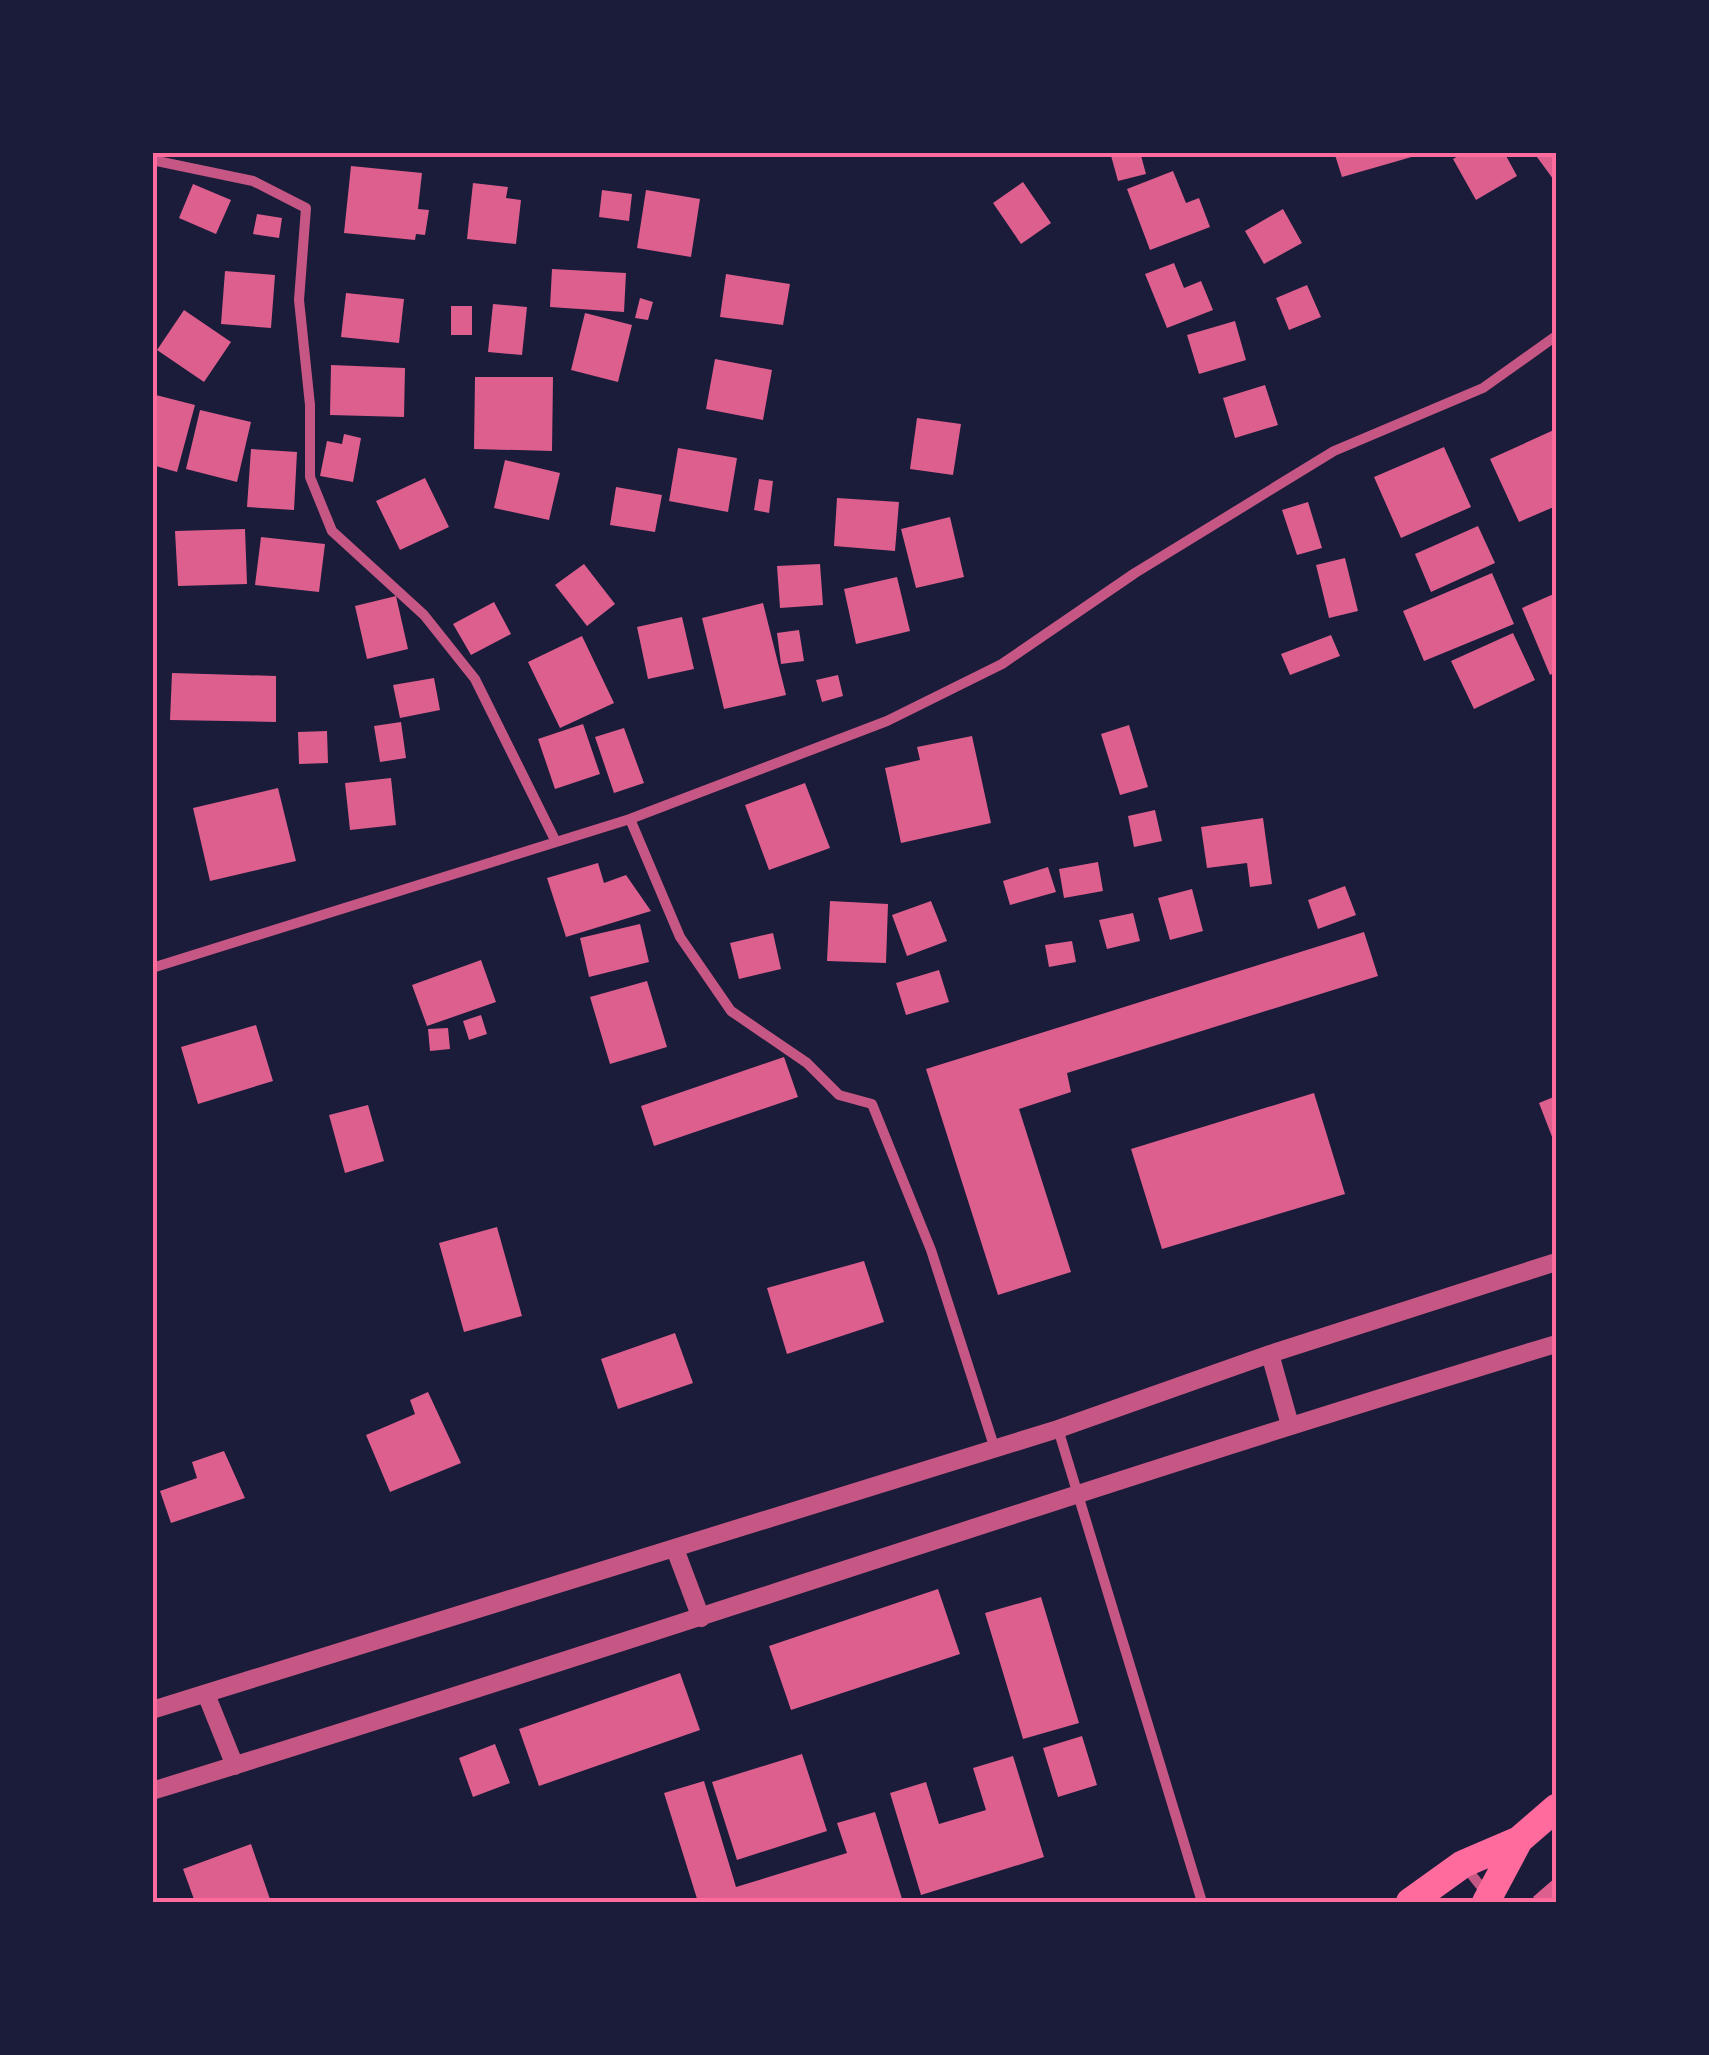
<svg xmlns="http://www.w3.org/2000/svg" width="1709" height="2055" font-family="'Asap Condensed',sans-serif">
	<style>
		.building { fill: #dd5f8e }
		.lines { fill: none; stroke-linecap: round; stroke-linejoin: round }
		.minor { stroke: #c65784; stroke-width: 10 }
		.tertiary { stroke: #c65784; stroke-width: 18 }
		.trunk { stroke: #ff6b9d; stroke-width: 28 }
		.neatline { fill: none; stroke: #ff6b9d; stroke-width: 4 }
	</style>
	<rect width="100%" height="100%" fill="#1b1b3a"/>
	<!-- building -->
	<path class="building" d="M 1110,152 L 1140,152 L 1146,174 L 1118,181 Z
		M 1334,152 L 1422,152 L 1422,154 L 1342,177 Z
		M 1465,152 L 1504,152 L 1517,176 L 1476,200 L 1453,159 Z
		M 1543,152 L 1556,152 L 1556,183 L 1537,157 Z
		M 351,166 L 422,173 L 418,209 L 429,210 L 425,235 L 416,234 L 415,240 L 344,233 Z
		M 1173,171 L 1186,203 L 1199,198 L 1210,227 L 1150,250 L 1127,189 Z
		M 1023,182 L 1051,223 L 1021,244 L 993,203 Z
		M 473,183 L 508,187 L 506,198 L 521,200 L 516,244 L 467,239 Z
		M 193,184 L 231,200 L 216,234 L 179,218 Z
		M 602,190 L 632,194 L 629,221 L 599,217 Z
		M 646,190 L 700,199 L 691,257 L 637,248 Z
		M 1283,209 L 1302,243 L 1264,264 L 1245,231 Z
		M 257,214 L 282,218 L 279,238 L 253,234 Z
		M 1174,263 L 1184,288 L 1201,281 L 1213,310 L 1167,328 L 1145,274 Z
		M 552,269 L 626,273 L 624,312 L 550,307 Z
		M 225,271 L 275,275 L 271,328 L 221,324 Z
		M 726,274 L 790,284 L 783,325 L 720,317 Z
		M 1307,285 L 1321,317 L 1289,330 L 1276,298 Z
		M 346,293 L 404,299 L 399,343 L 341,337 Z
		M 640,298 L 653,302 L 648,320 L 635,318 Z
		M 493,304 L 527,307 L 522,355 L 488,352 Z
		M 451,306 L 472,306 L 472,335 L 451,335 Z
		M 184,310 L 231,342 L 204,382 L 157,350 Z
		M 585,313 L 632,325 L 618,382 L 571,370 Z
		M 1235,321 L 1246,360 L 1199,374 L 1187,335 Z
		M 715,359 L 772,370 L 763,420 L 706,409 Z
		M 331,365 L 405,368 L 404,417 L 330,415 Z
		M 475,377 L 553,377 L 552,451 L 474,449 Z
		M 1265,385 L 1278,425 L 1235,438 L 1223,398 Z
		M 152,394 L 195,405 L 177,472 L 152,465 Z
		M 200,410 L 251,422 L 237,482 L 186,469 Z
		M 917,418 L 961,424 L 953,475 L 910,469 Z
		M 1556,429 L 1556,506 L 1519,522 L 1490,459 Z
		M 344,434 L 361,438 L 353,482 L 320,476 L 327,441 L 342,444 Z
		M 1444,447 L 1471,507 L 1401,538 L 1374,477 Z
		M 678,448 L 737,458 L 728,512 L 669,501 Z
		M 251,449 L 297,452 L 294,510 L 247,507 Z
		M 505,460 L 560,473 L 549,520 L 494,508 Z
		M 425,478 L 449,527 L 400,550 L 376,501 Z
		M 759,479 L 773,481 L 769,513 L 754,510 Z
		M 616,487 L 662,495 L 655,532 L 610,525 Z
		M 837,498 L 899,502 L 895,551 L 834,546 Z
		M 1308,502 L 1322,548 L 1297,555 L 1282,510 Z
		M 950,517 L 964,577 L 916,588 L 901,529 Z
		M 1478,526 L 1495,563 L 1431,592 L 1415,554 Z
		M 245,529 L 247,584 L 178,586 L 175,531 Z
		M 261,537 L 325,544 L 319,592 L 255,585 Z
		M 1345,558 L 1358,611 L 1329,618 L 1316,565 Z
		M 584,564 L 615,604 L 587,626 L 555,585 Z
		M 820,564 L 823,605 L 780,608 L 777,566 Z
		M 1492,573 L 1514,624 L 1424,661 L 1403,611 Z
		M 897,577 L 910,631 L 856,644 L 844,589 Z
		M 1556,593 L 1556,672 L 1550,675 L 1522,608 Z
		M 396,596 L 408,649 L 367,659 L 355,606 Z
		M 494,602 L 511,634 L 471,655 L 453,624 Z
		M 763,603 L 786,695 L 724,709 L 702,618 Z
		M 682,617 L 694,669 L 648,679 L 637,627 Z
		M 799,630 L 804,661 L 781,664 L 777,633 Z
		M 1513,633 L 1535,680 L 1474,709 L 1451,661 Z
		M 1331,635 L 1340,656 L 1290,675 L 1281,654 Z
		M 582,636 L 614,703 L 560,728 L 528,662 Z
		M 172,673 L 276,676 L 276,722 L 170,720 Z
		M 838,675 L 843,696 L 822,702 L 816,680 Z
		M 434,678 L 440,710 L 400,718 L 393,685 Z
		M 401,722 L 406,758 L 380,762 L 374,726 Z
		M 583,724 L 600,774 L 555,789 L 538,739 Z
		M 1129,725 L 1148,787 L 1120,795 L 1101,734 Z
		M 624,728 L 644,783 L 614,793 L 595,737 Z
		M 327,731 L 328,763 L 299,764 L 298,732 Z
		M 972,736 L 991,823 L 901,843 L 885,768 L 920,760 L 917,747 Z
		M 391,778 L 396,825 L 350,830 L 345,783 Z
		M 805,783 L 830,848 L 769,870 L 745,805 Z
		M 278,788 L 296,861 L 210,881 L 193,808 Z
		M 1155,810 L 1162,841 L 1134,847 L 1128,816 Z
		M 1263,818 L 1272,884 L 1250,887 L 1247,863 L 1207,868 L 1201,827 Z
		M 1098,862 L 1103,891 L 1064,898 L 1059,869 Z
		M 598,863 L 604,883 L 626,875 L 651,911 L 566,937 L 547,878 Z
		M 1048,867 L 1056,892 L 1010,905 L 1003,881 Z
		M 1345,886 L 1356,915 L 1318,929 L 1308,900 Z
		M 1192,889 L 1203,931 L 1170,940 L 1158,898 Z
		M 830,901 L 888,904 L 886,963 L 827,961 Z
		M 931,901 L 947,941 L 907,956 L 892,915 Z
		M 1133,913 L 1140,941 L 1107,949 L 1099,920 Z
		M 640,924 L 649,962 L 589,977 L 580,938 Z
		M 1364,932 L 1378,976 L 1067,1073 L 1071,1092 L 1019,1109 L 1071,1272 L 998,1295 L 926,1069 Z
		M 773,933 L 781,969 L 739,979 L 730,943 Z
		M 1072,941 L 1076,962 L 1049,967 L 1045,945 Z
		M 481,960 L 496,1002 L 427,1026 L 412,985 Z
		M 939,970 L 949,1002 L 906,1015 L 896,983 Z
		M 647,981 L 667,1047 L 610,1064 L 590,997 Z
		M 481,1015 L 487,1034 L 469,1040 L 463,1021 Z
		M 256,1025 L 273,1081 L 198,1104 L 181,1047 Z
		M 448,1028 L 450,1049 L 430,1051 L 428,1029 Z
		M 784,1057 L 798,1097 L 654,1146 L 641,1106 Z
		M 1314,1093 L 1345,1194 L 1162,1249 L 1131,1149 Z
		M 1556,1096 L 1556,1147 L 1539,1103 Z
		M 368,1105 L 384,1161 L 345,1173 L 329,1115 Z
		M 497,1227 L 522,1316 L 464,1332 L 439,1243 Z
		M 864,1261 L 884,1322 L 787,1354 L 767,1288 Z
		M 675,1333 L 693,1383 L 618,1409 L 601,1359 Z
		M 428,1392 L 461,1463 L 390,1492 L 366,1435 L 415,1414 L 410,1400 Z
		M 224,1451 L 245,1498 L 171,1523 L 160,1491 L 197,1478 L 192,1462 Z
		M 938,1589 L 960,1654 L 791,1710 L 769,1646 Z
		M 1041,1597 L 1079,1723 L 1023,1739 L 985,1613 Z
		M 680,1673 L 700,1730 L 539,1786 L 519,1729 Z
		M 1082,1736 L 1097,1785 L 1058,1797 L 1043,1748 Z
		M 495,1744 L 510,1783 L 473,1797 L 459,1758 Z
		M 802,1754 L 827,1831 L 737,1860 L 712,1782 Z
		M 1013,1756 L 1044,1857 L 921,1895 L 890,1793 L 926,1782 L 939,1824 L 986,1810 L 973,1768 Z
		M 704,1781 L 736,1887 L 847,1853 L 837,1823 L 875,1812 L 903,1902 L 698,1902 L 664,1793 Z
		M 251,1844 L 271,1902 L 195,1902 L 183,1869 Z
		M 1556,1877 L 1556,1902 L 1537,1902 L 1533,1897 Z"/>
	<g class="lines">
		<!-- minor -->
		<path class="minor" d="M 152,160 L 253,181 L 306,208 L 299,300 L 310,405 L 310,477 L 332,531 L 424,615 L 475,679 L 556,842
			M 630,819 L 680,937 L 731,1011 L 807,1063 L 839,1095 L 872,1104 L 931,1250 L 994,1446
			M 152,968 L 630,819 L 887,721 L 1002,664 L 1135,573 L 1334,451 L 1483,388 L 1556,336
			M 1058,1429 L 1202,1902
			M 1463,1864 L 1487,1894"/>
		<!-- tertiary -->
		<path class="tertiary" d="M 1270,1354 L 1290,1425
			M 675,1549 L 701,1618
			M 206,1694 L 235,1766
			M 152,1710 L 1058,1429 L 1270,1354 L 1556,1262
			M 152,1791 C 622,1647 1086,1486 1556,1344"/>
		<!-- trunk -->
		<path class="trunk" d="M 1410,1902 L 1463,1864 L 1519,1840 L 1556,1808
			M 1486,1902 L 1519,1840"/>
	</g>
	<!-- border -->
	<rect width="1709" height="2055" fill="none" stroke="#1b1b3a" stroke-width="310"/>
	<rect x="155" y="155" width="1399" height="1745" class="neatline"/>
</svg>
